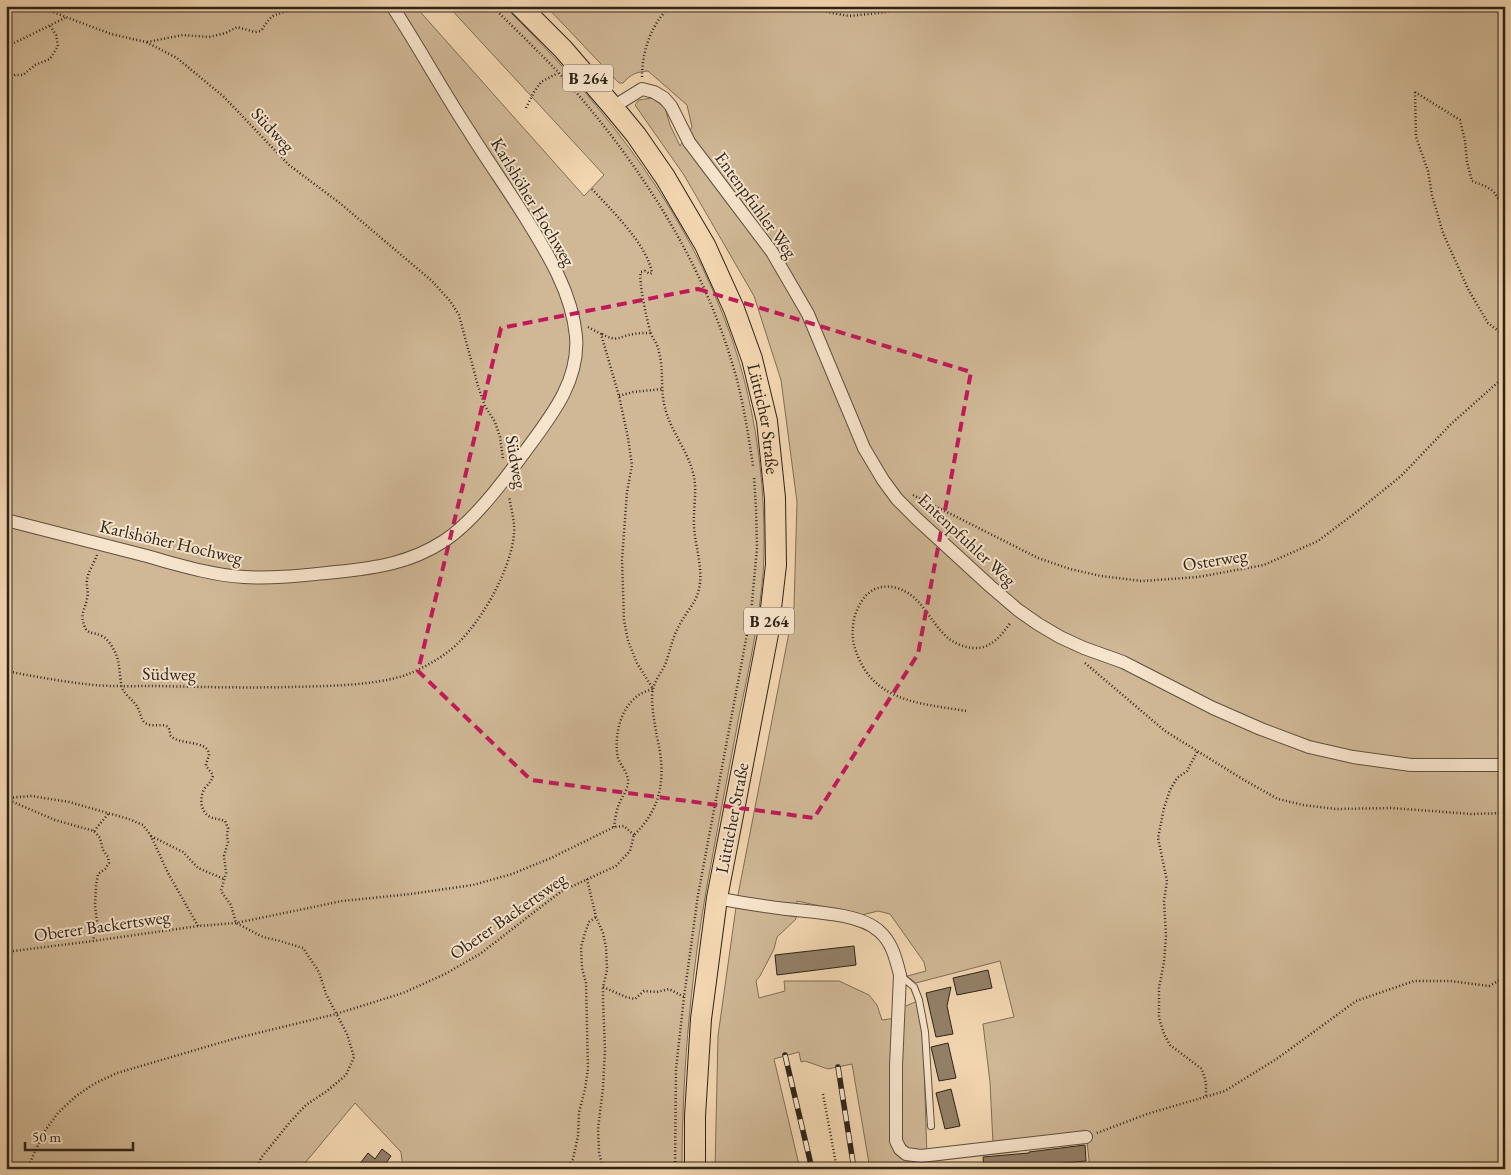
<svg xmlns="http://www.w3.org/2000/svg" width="1511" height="1175" font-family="'EB Garamond',serif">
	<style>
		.green { fill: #d0b896; stroke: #7e6e58 }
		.building { fill: #938068; stroke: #2c2319 }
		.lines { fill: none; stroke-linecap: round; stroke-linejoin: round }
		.lane-casing { stroke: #5e503f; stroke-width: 8 }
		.street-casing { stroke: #5e503f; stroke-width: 14 }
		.primary-casing { stroke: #2c2319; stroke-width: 22 }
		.path { stroke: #2c2319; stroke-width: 2.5; stroke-dasharray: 1 2.5; stroke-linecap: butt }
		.lane { stroke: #f7e4cc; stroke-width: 6 }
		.street { stroke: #f7e4cc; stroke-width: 12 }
		.primary { stroke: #f2d6b0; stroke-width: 20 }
		.rail-casing { stroke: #2c2319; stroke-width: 5.5 }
		.rail { stroke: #f7e4cc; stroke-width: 4; stroke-dasharray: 11; stroke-linecap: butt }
		.marked { fill: none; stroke: #c2185b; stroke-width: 4; stroke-dasharray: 10 6; stroke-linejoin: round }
		.labels { text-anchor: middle; stroke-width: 4; stroke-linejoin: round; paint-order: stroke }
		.shield { fill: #f7e4cc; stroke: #695d4f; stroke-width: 1 }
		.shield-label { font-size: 16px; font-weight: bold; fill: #2c2319 }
		.street-label { font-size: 18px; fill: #2c2319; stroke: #f7e4cc }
	</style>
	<rect width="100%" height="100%" fill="#f2d6b0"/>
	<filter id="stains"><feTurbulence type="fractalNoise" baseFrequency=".004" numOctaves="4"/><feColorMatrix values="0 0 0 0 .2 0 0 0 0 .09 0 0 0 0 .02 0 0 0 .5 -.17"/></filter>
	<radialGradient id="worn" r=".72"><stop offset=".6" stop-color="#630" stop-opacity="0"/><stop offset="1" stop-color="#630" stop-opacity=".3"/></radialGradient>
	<!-- green -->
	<path class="green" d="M 6,6 L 415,6 L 584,196 L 604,175 L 448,6 L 504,6 C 592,92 676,195 721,310 C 744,366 757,426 762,486 C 764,515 765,545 763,574 C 759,622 749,669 739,716 C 730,765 720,814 711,864 C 692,964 682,1066 682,1169 L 403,1169 L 401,1152 L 355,1103 L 300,1169 L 6,1169 Z
		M 546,6 L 1505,6 L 1505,1169 L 1090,1169 L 1086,1133 L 993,1144 L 990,1082 L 983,1024 L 1014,1017 L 1000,961 L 916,983 L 907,976 L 926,971 L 924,962 L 890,914 L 878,911 L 862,915 L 797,901 L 796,919 L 777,937 L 774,949 L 760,976 L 756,981 L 759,998 L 785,991 L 784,981 L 839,981 L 869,995 L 877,1005 L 882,1020 L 896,1018 L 903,1007 L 918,1001 L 923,1033 L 927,1158 L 913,1158 L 913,1169 L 870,1169 L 852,1064 L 828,1069 L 805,1061 L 801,1062 L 799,1052 L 774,1059 L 800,1169 L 715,1169 L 718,1036 L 737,900 L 794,607 L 797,502 L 781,380 L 754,296 L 684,175 L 635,105 L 639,100 L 652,98 L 665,108 L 670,125 L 680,146 L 692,127 L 687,105 L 648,71 C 636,72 631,74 623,83 L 619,83 Z"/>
	<!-- building -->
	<path class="building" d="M 854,946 L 856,965 L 777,975 L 775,955 Z
		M 988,970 L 992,988 L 957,995 L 953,978 Z
		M 951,987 L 947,1006 L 953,1034 L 936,1037 L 926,993 Z
		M 948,1043 L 956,1078 L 939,1081 L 931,1047 Z
		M 951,1089 L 960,1126 L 945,1129 L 936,1093 Z
		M 1085,1145 L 1086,1161 L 1019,1167 L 1019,1169 L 984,1169 L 983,1157 L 1029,1153 L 1029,1152 Z
		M 382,1149 L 391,1156 L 384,1166 L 388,1169 L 356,1169 L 368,1153 L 375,1159 Z"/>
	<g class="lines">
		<!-- lane casing -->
		<g class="lane-casing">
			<path id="lane" d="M 901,976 L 914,987 L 919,1000 L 925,1032 L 931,1126"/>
		</g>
		<!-- street casing -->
		<g class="street-casing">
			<path id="street" d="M 613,107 L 642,89 L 654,92 L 664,98 L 671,106 L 689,142 L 772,252 L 808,314 L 864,448 L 883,480 L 897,499 L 917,519 L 990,586 L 1018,610 L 1038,624 L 1060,637 L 1084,648 L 1123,662 L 1213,708 L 1261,729 L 1309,747 L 1353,757 L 1411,765 L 1505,765
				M 6,520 C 52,532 97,543 143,555 C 176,564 210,575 244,577 C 274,579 305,575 336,572 C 376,568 410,563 444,541 C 473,522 501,485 521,457 C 547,421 580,384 576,336 C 572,293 548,254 525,217 C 507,188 487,160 469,131 C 442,90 419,47 392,6
				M 717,898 C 740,903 763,906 786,909 C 812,912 859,913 879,931 C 892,942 896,959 900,975 L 896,1066 L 896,1141 L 900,1149 L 906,1154 L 921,1156 L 1086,1137"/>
		</g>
		<!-- primary casing -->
		<g class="primary-casing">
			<g id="primary">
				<path id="s1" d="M 520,6 L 563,49 L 613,107 L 636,135 L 665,177 L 705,245 L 734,309 L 752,359 L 767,421 L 775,498 L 776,565 L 768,634 L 717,898 L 701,1019 L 695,1116 L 695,1169"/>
			</g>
		</g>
		<!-- path -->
		<path class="path" d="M 37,6 L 111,34 L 146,42 L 177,58 L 224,97 L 289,165 L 341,204 L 432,281 L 450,301 L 459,315 L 478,386 L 485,406 L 495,422 L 500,437 L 503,459
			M 492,6 C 514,28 537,50 559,73 C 635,157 701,257 733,366 C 743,399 748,433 753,466
			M 795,6 L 849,16 L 887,12 L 910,6
			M 147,42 L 183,35 L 209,37 L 226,33 L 237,27 L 255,32 L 261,31 C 274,10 274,17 293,9 L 294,6
			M 6,54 L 12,44 L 65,18
			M 642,77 C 642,52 651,23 671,6
			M 6,82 L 15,75 L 23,75 L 35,65 L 50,59 L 58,46 L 56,35 L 49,24
			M 1415,92 L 1416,137 L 1428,171 L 1432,195 L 1443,233 L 1468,289 L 1488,323 L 1505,336
			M 1415,92 L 1460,120 L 1465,141 L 1467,162 L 1472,181 C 1479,184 1487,186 1493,191 C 1498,197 1497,200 1505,204
			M 526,108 L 534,92 L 541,82 L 558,73
			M 592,189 C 611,210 647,244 652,273 L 650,274 L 645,271 L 641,272 C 638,281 647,319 650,331 C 652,338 658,344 659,352 C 664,370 660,389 665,408 C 671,432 689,452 694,477 C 697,492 693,511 694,526 C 695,545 702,564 700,583 C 698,602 687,610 679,626 C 672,638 670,652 665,665 C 661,673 655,680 653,689 C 650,701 655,725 657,737 C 666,775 663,807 634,835
			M 588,327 L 601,334 L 619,396 L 628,438 L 632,465 L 627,492 L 622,560 L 624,620 L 628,641 L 637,663 L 653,689
			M 602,334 C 618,343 619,336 634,334 C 639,333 645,333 651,333
			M 619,396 L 633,392 L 662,389
			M 913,495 L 1038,558 L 1070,569 L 1101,576 L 1142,581 L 1198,577 L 1264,565 L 1318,541 L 1359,510 L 1401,476 L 1451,424 L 1505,376
			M 97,555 C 94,563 88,572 87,580 C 86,586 89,592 87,599 C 86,606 81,613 83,621 C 86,636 92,631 102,636 C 107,638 111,645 114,650 C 120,661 119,671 121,683 C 122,693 131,698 136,705 C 140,710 140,717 144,722 C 154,731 170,717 170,735 C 178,746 207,739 209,754 C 209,758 206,761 206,766 L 213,775 C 212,781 209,783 205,788 C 199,797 200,811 210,817 C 215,819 220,819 225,821 L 228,828 L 227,836 L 228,842 L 224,856 L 226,873 L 221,891 L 231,905 L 236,923 L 263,937 L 280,941 L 303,948 L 319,972 L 326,994 L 347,1034 L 354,1057 L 346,1075 L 327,1091 L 306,1105 L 290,1122 L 261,1158 L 257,1169
			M 1085,663 L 1165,731 L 1244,780 L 1278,799 L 1303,805 L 1336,809 L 1391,808 L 1472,814 L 1505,813
			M 6,671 C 32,676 59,681 85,684 C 108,687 133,686 157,686 C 201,687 245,688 289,687 C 325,686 373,686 406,675 C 421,669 436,661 449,651 C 478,629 511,571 514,534 C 515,521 511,509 509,496
			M 966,711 C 926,704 881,703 861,663 C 853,647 851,637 854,619 C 857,607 864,594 875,589 C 883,586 890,586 897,588 C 923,596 929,622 948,638 C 959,647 978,652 990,644 C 998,640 1006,629 1011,622
			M 1197,752 L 1187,771 L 1177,778 L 1170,790 L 1164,808 L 1158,838 L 1167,881 L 1164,901 L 1166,936 L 1164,962 L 1159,988 L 1159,1018 L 1164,1034 L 1170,1045 L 1202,1069 L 1206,1083 L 1206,1096
			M 6,798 L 32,796 L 69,802 L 129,819 L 143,825 L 151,836 L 168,873 L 198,926
			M 6,799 L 55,820 L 94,831 L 100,838 L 103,850 L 108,857 L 109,863 L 105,869 L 98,874 L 96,886 L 95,905 L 97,922 L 93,941
			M 614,827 C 615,820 616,811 619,804 C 622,797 627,791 628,783 C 629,774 621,766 618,758 C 614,740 619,713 633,700 C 638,694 646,691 653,689
			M 94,831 L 108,814
			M 151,836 L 183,852 L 198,868 L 224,879
			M 587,879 L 596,917 L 603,933 L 606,947 L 607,970 L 603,987 L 603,1001 L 605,1050 L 603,1088 L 598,1129 L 599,1152 L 603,1169
			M 6,952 L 93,941 L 198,926 L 236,923 L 342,901 L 411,894 L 473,885 L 512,874 L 551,858 L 614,827 L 624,826 L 634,835
			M 603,987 L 626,997 L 635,999 L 644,991 L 657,992 L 669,989 L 684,997
			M 823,1094 L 837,1169
			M 1097,1133 L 1147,1114 L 1225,1091 L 1278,1058 L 1356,1001 L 1414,981 L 1450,981 L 1489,986 L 1505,977
			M 27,1169 L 44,1132 L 58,1113 L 76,1096 L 94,1084 L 117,1073 L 233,1039 L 336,1014 L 403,993 L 445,974 L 480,954 L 542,906 L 562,891 L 616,866 L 630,851 L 634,835
			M 567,1169 L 573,1159 L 578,1136 L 579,1112 L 585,1089 L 588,1069 L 586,983 L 582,968 L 581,947 L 585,933 L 589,922 L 596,917
			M 675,1169 L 676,1069 L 684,997 L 698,895 L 751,613 L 757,548 L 756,508 L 754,477"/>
		<!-- lane -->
		<use href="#lane" class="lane"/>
		<!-- street -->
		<use href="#street" class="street"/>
		<!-- primary -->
		<use href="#primary" class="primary"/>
		<!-- rail casing -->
		<g class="rail-casing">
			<path id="rail" d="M 785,1055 L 812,1169
				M 838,1067 L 854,1169"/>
		</g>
		<!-- rail -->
		<use href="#rail" class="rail"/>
	</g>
	<!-- marked area -->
	<path class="marked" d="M 698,289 L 971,372 L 918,654 L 814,818 L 531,780 L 418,671 L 501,328 Z"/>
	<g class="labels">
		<!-- shield labels -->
		<g class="shield">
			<rect x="563" y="64.5" width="50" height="27" rx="4"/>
			<rect x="744" y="607.5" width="50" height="27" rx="4"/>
		</g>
		<g class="shield-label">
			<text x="588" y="84">B 264</text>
			<text x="769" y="627">B 264</text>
		</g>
		<!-- street labels -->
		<g class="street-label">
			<text transform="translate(273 130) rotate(47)" y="6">Südweg</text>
			<text transform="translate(533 202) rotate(59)" y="6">Karlshöher Hochweg</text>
			<text transform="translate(756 205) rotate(54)" y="6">Entenpfuhler Weg</text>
			<text dy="6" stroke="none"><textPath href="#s1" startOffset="488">Lütticher Straße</textPath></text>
			<text transform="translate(516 462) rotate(80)" y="6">Südweg</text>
			<text transform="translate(967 540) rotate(43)" y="6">Entenpfuhler Weg</text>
			<text transform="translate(171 542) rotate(13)" y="6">Karlshöher Hochweg</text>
			<text transform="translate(1215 560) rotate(-9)" y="6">Osterweg</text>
			<text transform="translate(169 674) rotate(1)" y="6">Südweg</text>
			<text transform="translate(732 818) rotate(-79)" y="6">Lütticher Straße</text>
			<text transform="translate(508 916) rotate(-35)" y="6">Oberer Backertsweg</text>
			<text transform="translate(102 926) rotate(-8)" y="6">Oberer Backertsweg</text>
		</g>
	</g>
	<!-- margin -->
	<rect width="1511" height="1175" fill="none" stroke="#f2d6b0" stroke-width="25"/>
	<rect x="8" y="8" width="1496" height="1160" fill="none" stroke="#2c2319" stroke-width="2.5"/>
	<rect x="12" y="12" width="1486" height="1150" fill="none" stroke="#2c2319"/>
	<!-- scale -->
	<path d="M25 1142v8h108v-8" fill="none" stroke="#2c2319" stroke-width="2.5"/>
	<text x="32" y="1142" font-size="15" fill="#2c2319" stroke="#f7e4cc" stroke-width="4" paint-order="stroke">50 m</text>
	<rect width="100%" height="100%" filter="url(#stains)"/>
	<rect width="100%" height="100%" fill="url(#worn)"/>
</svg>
